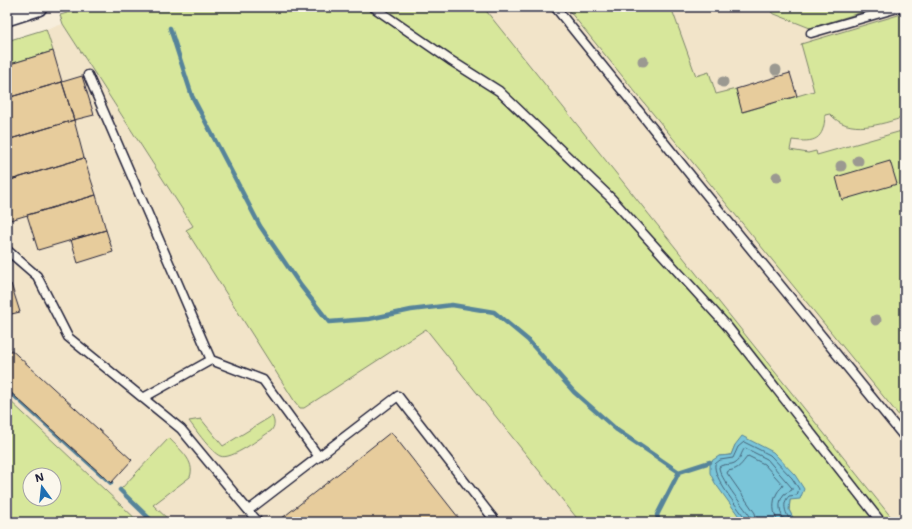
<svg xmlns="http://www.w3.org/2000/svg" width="912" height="529" font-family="'Shantell Sans',sans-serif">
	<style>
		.built { fill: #f2e4c9 }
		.green { fill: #d7e79b; stroke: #7c846b; fill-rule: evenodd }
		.water { fill: #7ac5d9; stroke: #57849a }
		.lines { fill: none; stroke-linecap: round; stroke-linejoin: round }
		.shore { stroke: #45637a; stroke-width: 1 }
		.stream { stroke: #57849a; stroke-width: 4.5 }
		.building { fill: #e7cc9c; stroke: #22223b }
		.service-casing { stroke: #22223b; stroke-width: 11 }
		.minor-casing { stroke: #22223b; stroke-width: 20 }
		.service { stroke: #fbf7ec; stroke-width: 8 }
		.minor { stroke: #fbf7ec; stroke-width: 17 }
		.tree { fill: #9b9991 }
	</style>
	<rect width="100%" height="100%" fill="#f7eedc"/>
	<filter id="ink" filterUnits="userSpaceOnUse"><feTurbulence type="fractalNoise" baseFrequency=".025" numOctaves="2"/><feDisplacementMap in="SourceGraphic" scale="8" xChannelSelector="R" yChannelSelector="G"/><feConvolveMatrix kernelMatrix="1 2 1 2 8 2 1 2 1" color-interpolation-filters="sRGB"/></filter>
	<g filter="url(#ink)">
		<!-- built -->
		<path class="built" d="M 483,7 L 905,7 L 905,522 L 895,522 Z
			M 63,24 L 193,226 L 427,317 L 592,522 L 139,522 L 7,398 L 7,41 Z"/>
		<!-- green -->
		<path class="green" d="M 88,7 L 483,7 L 895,522 L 795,522 L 789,510 L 790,500 L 735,445 L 731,455 L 719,456 L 726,497 L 743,522 L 580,522 L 426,329 L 304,408 L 300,408 L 295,402 L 186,230 L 193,226 L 63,24 L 60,15 Z
			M 566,7 L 671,7 L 696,76 L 709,72 L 716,94 L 736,89 L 743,112 L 814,91 L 801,44 L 905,13 L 905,117 C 881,124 849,136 830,114 L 825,115 C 824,140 815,143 792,140 L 790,150 L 808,153 L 816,151 L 817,155 L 905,130 L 905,423 Z
			M 769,7 L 879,7 L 810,28 L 772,13 Z
			M 46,29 L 53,51 L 7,65 L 7,41 Z
			M 7,398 L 139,522 L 7,522 ZM 30,475 L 54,475 L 54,499 L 30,499 Z
			M 272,416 C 275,422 275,426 271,431 C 261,437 231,461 220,456 C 212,453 195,429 189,421 L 201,419 L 223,446 Z
			M 169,438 C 179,449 196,461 190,477 L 153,505 L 171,522 L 153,522 L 120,490 Z"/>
		<!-- water -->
		<path class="water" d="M 742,436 L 773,452 L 795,475 L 804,489 L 800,499 L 790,500 L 789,510 L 795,522 L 743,522 L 715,483 L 710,473 L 710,462 L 719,456 L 731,455 L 735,445 Z"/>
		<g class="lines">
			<!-- shore -->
			<path class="shore" d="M 746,522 L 745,518 C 737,506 713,478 715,464 L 720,460 L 733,458 L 738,447 L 744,442 L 770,455 L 792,478 L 799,489 L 797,495 L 789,496 C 781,504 786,514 791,522
				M 751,522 L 750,516 C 743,506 719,477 719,467 C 724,463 731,466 736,462 C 741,459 741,452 745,448 L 767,459 L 792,488 L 792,490 L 784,494 C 777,503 780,513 785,522
				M 757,522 L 755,513 L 727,473 L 728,471 C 740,469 741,464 748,456 L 764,464 L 783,485 C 782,488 779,489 777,493 C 772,502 773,513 778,522"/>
			<!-- stream -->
			<path class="stream" d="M 170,28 L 192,96 L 260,226 L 301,286 L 329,322 L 369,319 L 411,310 L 452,305 L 494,312 L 528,340 L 574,392 L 617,430 L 679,472
				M 7,389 L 111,483
				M 120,490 L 153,522
				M 659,522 L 657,515 L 679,472 L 710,462"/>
		</g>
		<!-- building -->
		<path class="building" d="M 53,51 L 62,82 L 7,98 L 7,65 Z
			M 790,73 L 797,96 L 742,112 L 736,89 Z
			M 82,76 L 94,115 L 74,120 L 62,82 Z
			M 62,82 L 74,120 L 7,140 L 7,98 Z
			M 74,120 L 84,158 L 7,181 L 7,140 Z
			M 84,158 L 96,195 L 7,221 L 7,181 Z
			M 890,161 L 897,184 L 842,200 L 836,177 Z
			M 96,195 L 106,230 L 38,250 L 27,215 Z
			M 106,230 L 113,252 L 78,263 L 71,240 Z
			M 11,284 L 20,312 L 7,315 L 7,286 Z
			M 7,346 L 132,460 L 111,483 L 7,389 Z
			M 391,432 L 462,522 L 283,522 L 281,519 Z"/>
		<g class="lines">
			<!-- service casing -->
			<g class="service-casing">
				<path id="service" d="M 373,7 L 450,60 L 499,91 L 611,198 L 727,326 L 881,522
					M 555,7 L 692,177 L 905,438
					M 811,33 L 901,7
					M 88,75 L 211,360
					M 7,250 L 37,276 L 68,337 L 181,429 L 258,522
					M 143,398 L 211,360 L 263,380 L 319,457
					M 249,510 L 398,396 L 496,522"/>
			</g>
			<!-- minor casing -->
			<g class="minor-casing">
				<path id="minor" d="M 7,17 L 38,7"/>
			</g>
			<!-- service -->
			<use href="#service" class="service"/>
			<!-- minor -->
			<use href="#minor" class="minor"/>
		</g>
		<!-- trees -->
		<g class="tree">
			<circle cx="643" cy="61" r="5.5"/>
			<circle cx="776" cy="70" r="5.5"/>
			<circle cx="723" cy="82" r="5.5"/>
			<circle cx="858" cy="161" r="5.5"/>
			<circle cx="841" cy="166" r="5.5"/>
			<circle cx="777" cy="177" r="5.5"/>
			<circle cx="876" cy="320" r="5.5"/>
		</g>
	</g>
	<!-- margin -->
	<rect width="912" height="529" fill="none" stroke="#fbf7ec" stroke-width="24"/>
	<rect x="12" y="12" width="888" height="505" fill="none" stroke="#22223b" stroke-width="1.5" filter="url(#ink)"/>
	<!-- north arrow -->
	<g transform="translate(42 487) rotate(345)"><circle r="19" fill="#fbf7ec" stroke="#a4a2a5"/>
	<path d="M0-3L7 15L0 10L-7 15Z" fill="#1f6fb2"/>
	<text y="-6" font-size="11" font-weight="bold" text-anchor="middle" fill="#22223b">N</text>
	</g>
</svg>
